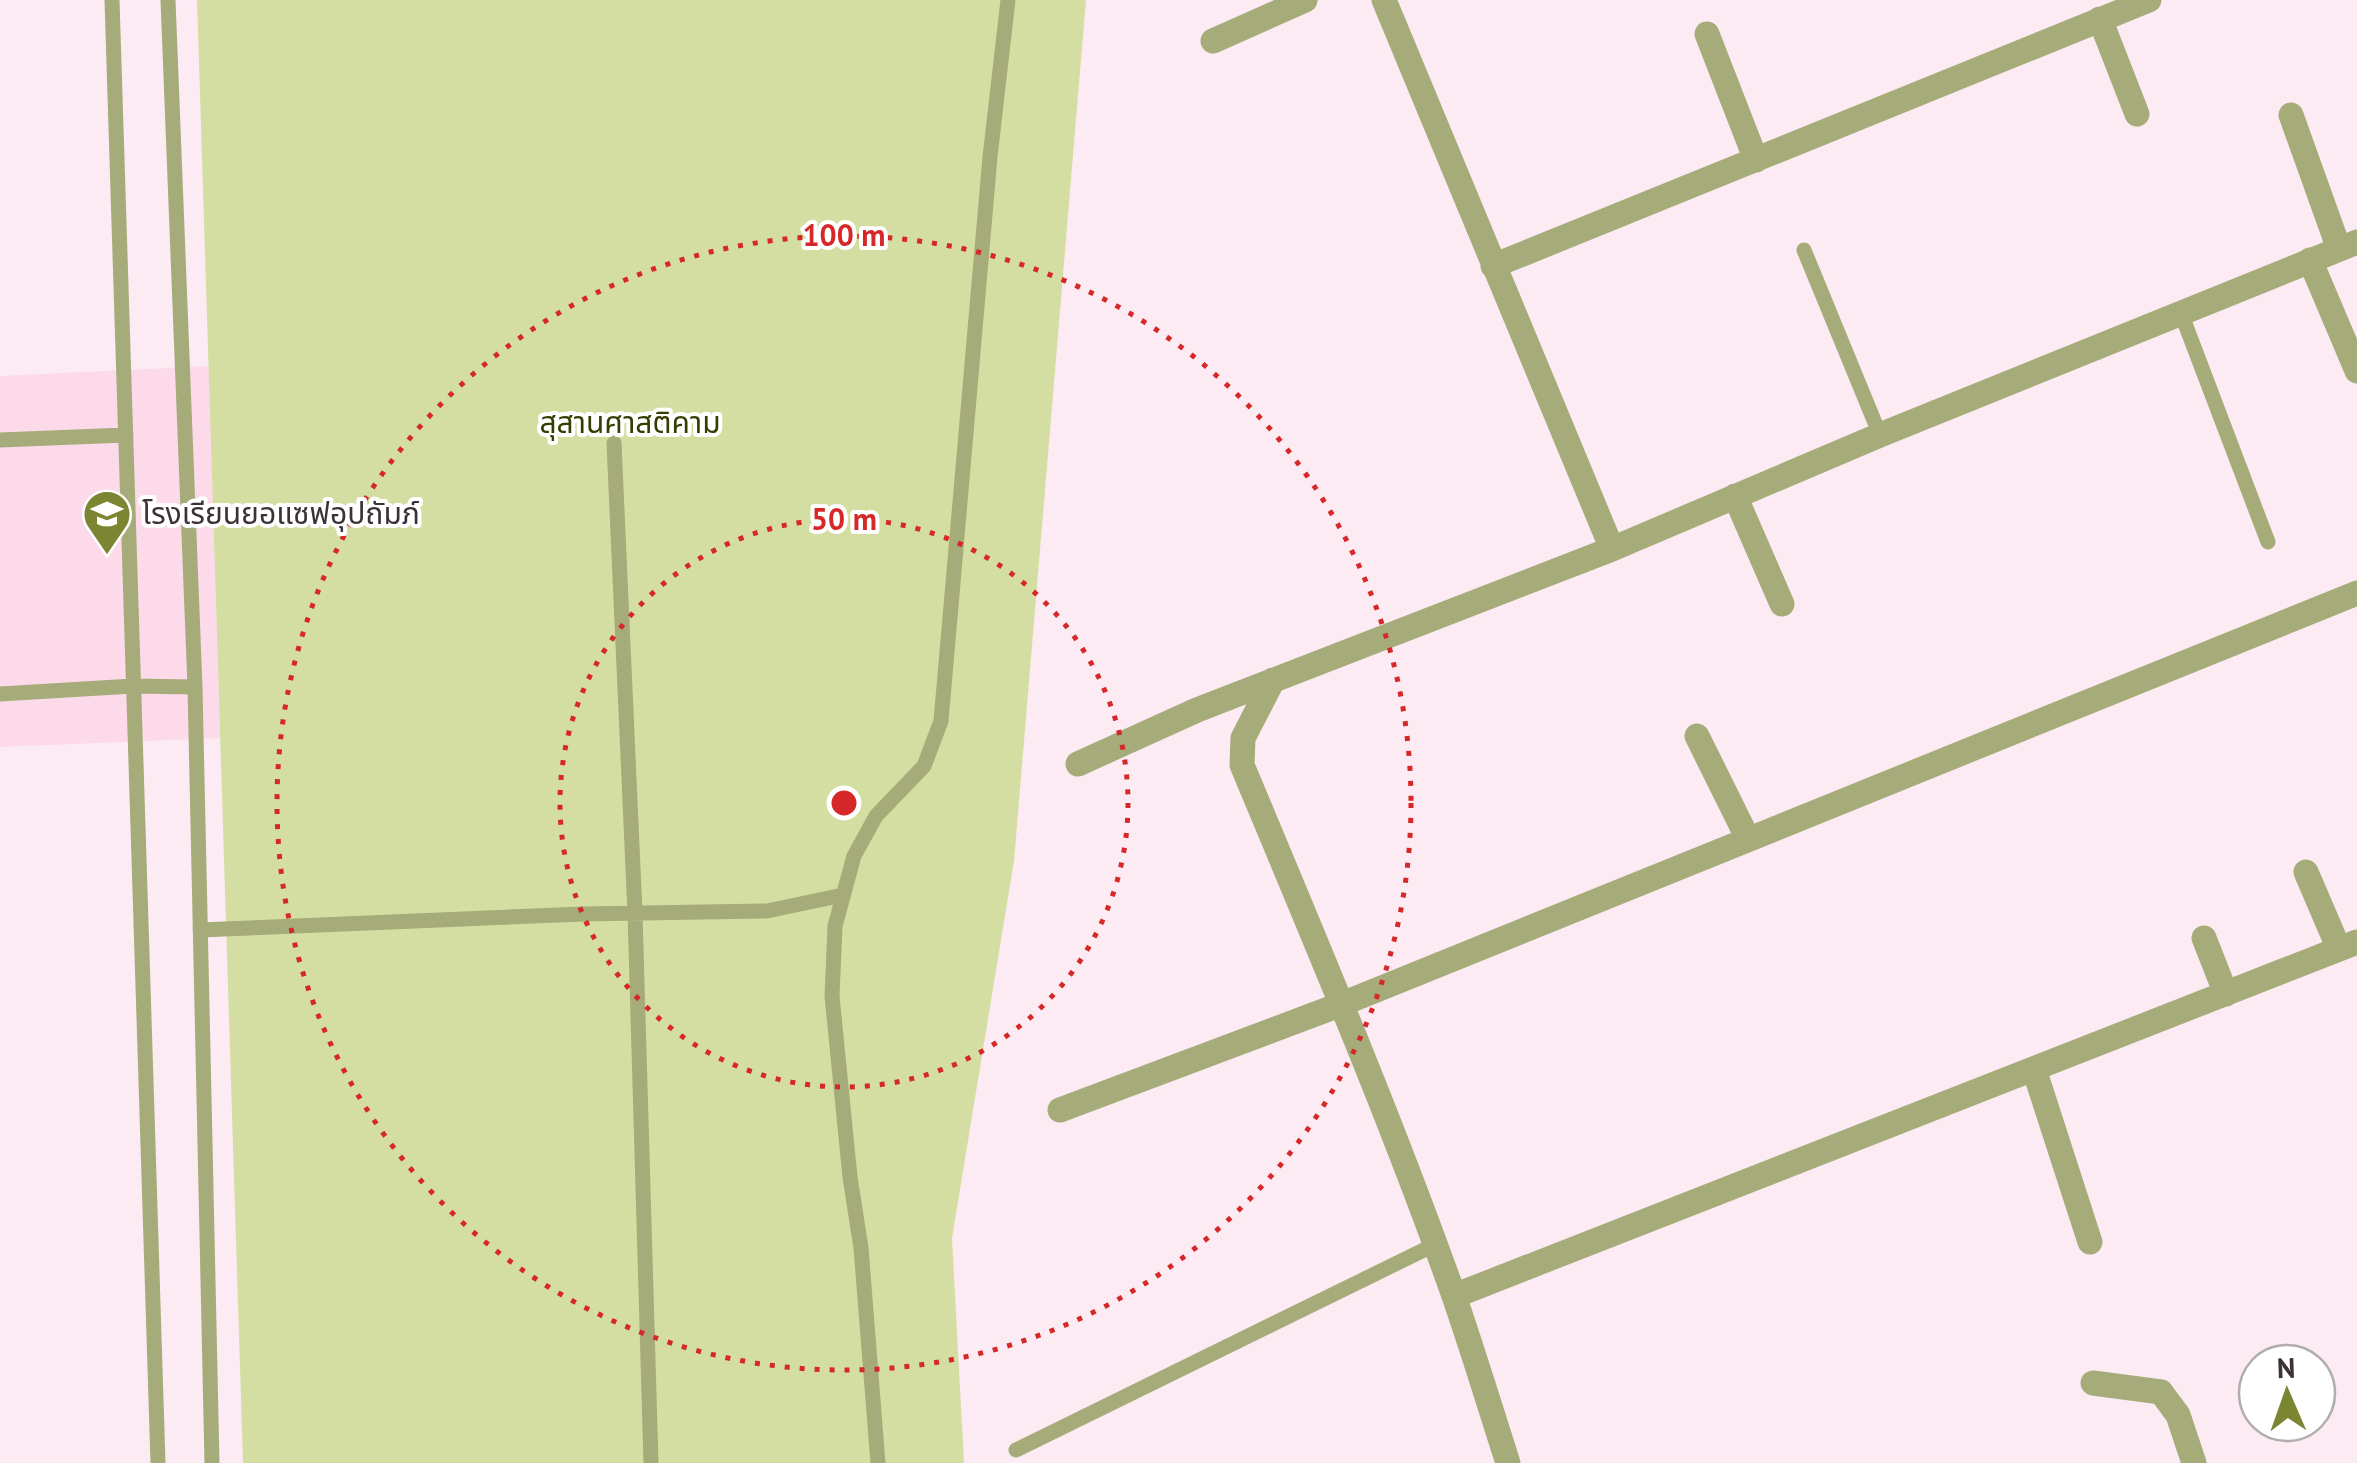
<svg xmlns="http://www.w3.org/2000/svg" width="2357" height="1463" font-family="'PT Sans','Noto Sans Thai',sans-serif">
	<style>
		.built { fill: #fddaea }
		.green { fill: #d5dea2 }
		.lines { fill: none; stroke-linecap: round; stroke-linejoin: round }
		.service { stroke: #a5ac79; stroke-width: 15 }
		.minor { stroke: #a5ac79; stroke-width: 25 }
		.ring { fill: none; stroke: #d62828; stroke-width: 5; stroke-dasharray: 5 10 }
		.labels { text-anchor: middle; stroke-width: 8; stroke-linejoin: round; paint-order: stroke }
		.park-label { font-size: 30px; fill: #373c01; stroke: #fff }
		.poi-label { font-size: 30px; fill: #3b3136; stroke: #fff; text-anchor: start }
		.centre { fill: #d62828; stroke: #fff; stroke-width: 5 }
		.ring-label { font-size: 30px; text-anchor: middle; font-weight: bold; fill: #d62828; stroke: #fff; stroke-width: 8; stroke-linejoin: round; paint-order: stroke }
	</style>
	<rect width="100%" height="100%" fill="#fcebf3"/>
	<!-- built -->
	<path class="built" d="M 209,366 L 220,738 L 0,747 L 0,376 Z"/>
	<!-- green -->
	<path class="green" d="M 197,0 L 1086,0 L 1014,861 L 952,1238 L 964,1463 L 243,1463 Z"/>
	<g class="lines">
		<!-- service -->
		<path class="service" d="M 112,0 L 158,1463
			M 168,0 L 195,687 L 212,1463
			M 1804,250 L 1880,435
			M 2181,313 L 2268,542
			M 0,440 L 126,435
			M 614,443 L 635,913 L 651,1463
			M 0,694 L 133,686 L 195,687
			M 200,930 L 582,914 L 767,911 L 843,895
			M 1016,1450 L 1434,1245
			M 878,1463 L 861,1248 L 850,1177 L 832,996 L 835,926 L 854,856 L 876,816 L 924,766 L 941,721 L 990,157 L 1008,0"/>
		<!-- minor -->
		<path class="minor" d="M 1384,0 L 1612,549
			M 2100,19 L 2137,114
			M 1707,34 L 1756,160
			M 1213,41 L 1305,0
			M 2291,115 L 2339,249
			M 2310,260 L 2357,371
			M 1493,266 L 2149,0
			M 1735,496 L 1782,604
			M 1273,680 L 1243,738 L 1242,765 C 1315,940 1390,1116 1454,1296 C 1473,1351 1490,1407 1508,1463
			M 1697,736 L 1748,839
			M 1078,764 L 1197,710 L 1612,549 L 1880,435 L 2357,242
			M 2306,872 L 2339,949
			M 2204,938 L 2226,994
			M 2034,1069 L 2090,1242
			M 1060,1110 L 1342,1004 L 2357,593
			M 1454,1296 L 2357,942
			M 2093,1383 L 2161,1392 L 2178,1415 L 2194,1463"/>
	</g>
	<!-- distance rings -->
	<g class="ring">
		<circle cx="844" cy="803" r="284"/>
		<circle cx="844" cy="803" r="567"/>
	</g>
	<!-- icons -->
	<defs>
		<g id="school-pin" transform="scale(2.5)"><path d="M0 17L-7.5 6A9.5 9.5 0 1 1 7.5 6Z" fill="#7c8532" stroke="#fff"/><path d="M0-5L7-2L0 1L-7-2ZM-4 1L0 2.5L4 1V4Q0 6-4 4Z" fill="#fff"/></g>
	</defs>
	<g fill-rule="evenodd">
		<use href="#school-pin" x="107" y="514"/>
	</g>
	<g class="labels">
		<!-- park labels -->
		<g class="park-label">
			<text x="630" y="433">สุสานศาสติคาม</text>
		</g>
		<!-- poi labels -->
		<g class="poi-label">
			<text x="142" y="524">โรงเรียนยอแซฟอุปถัมภ์</text>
		</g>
	</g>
	<circle cx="844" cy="803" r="15" class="centre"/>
	<g class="ring-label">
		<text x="844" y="246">100 m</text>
		<text x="844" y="530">50 m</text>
	</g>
	<!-- north arrow -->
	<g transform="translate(2287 1393) rotate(358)"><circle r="48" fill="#ffffff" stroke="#b1adaf" stroke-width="2.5"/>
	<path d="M0-8L18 38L0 25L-18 38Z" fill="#7c8532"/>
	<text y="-15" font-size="28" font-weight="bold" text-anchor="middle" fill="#3b3136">N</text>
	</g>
</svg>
